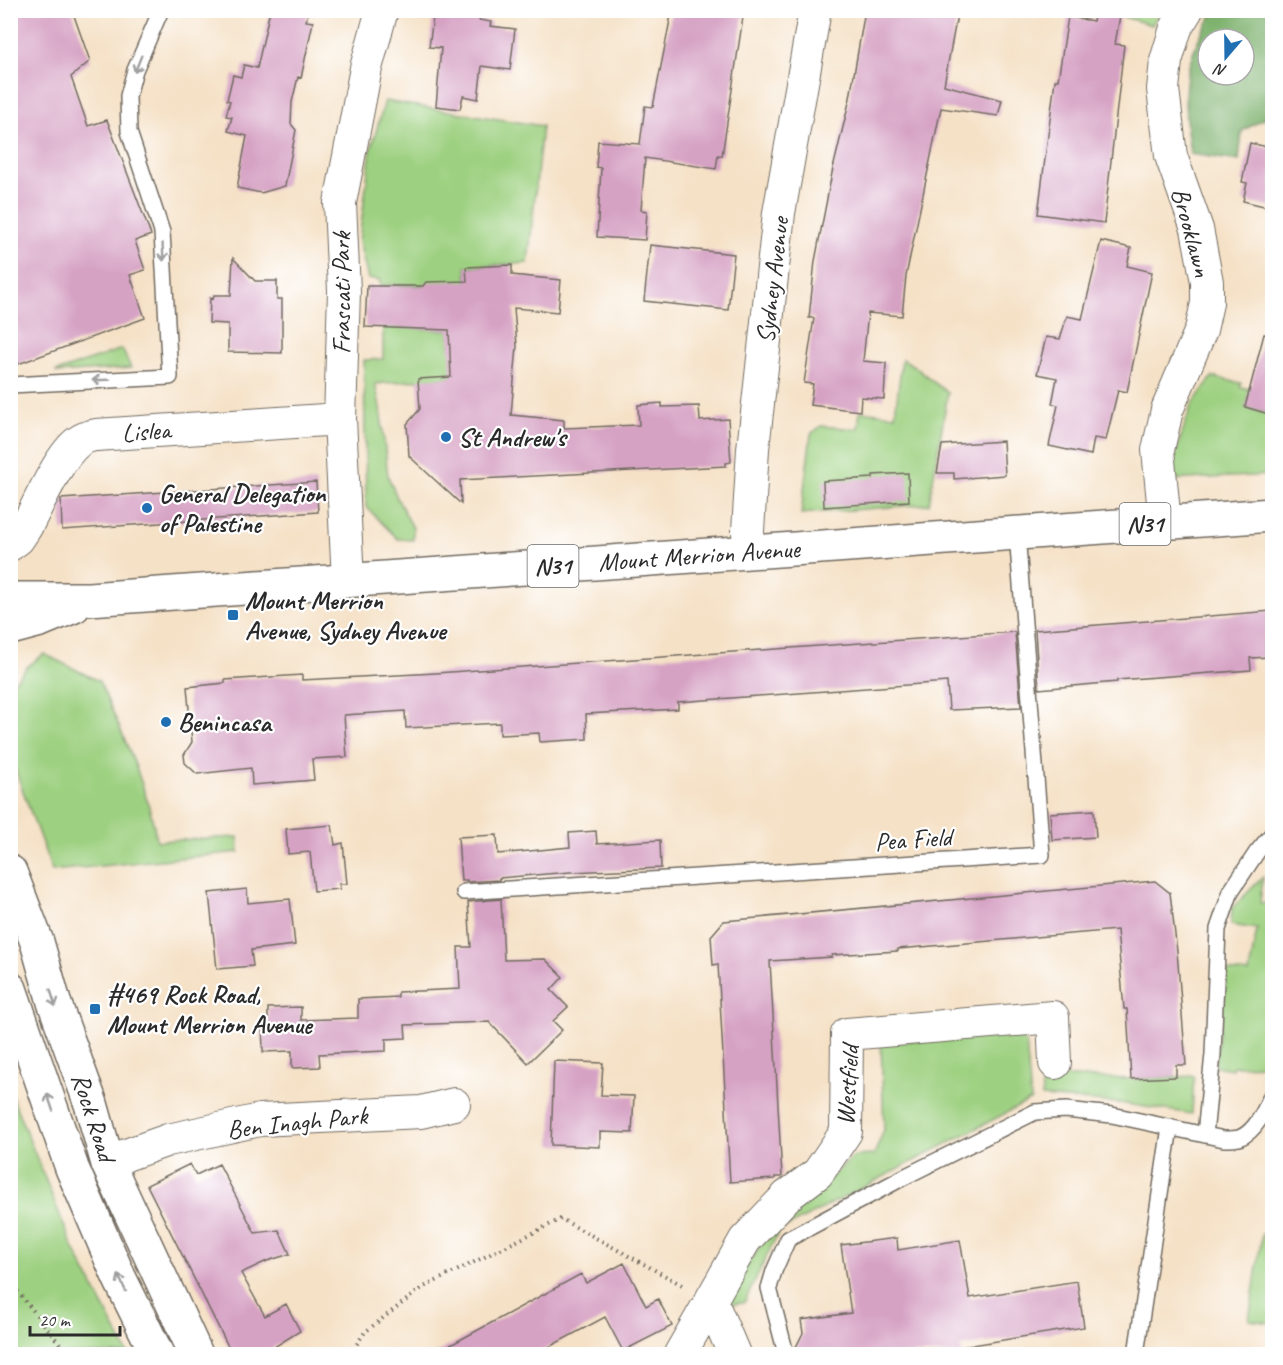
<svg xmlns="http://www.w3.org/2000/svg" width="1283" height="1365" font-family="Caveat,sans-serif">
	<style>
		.green { fill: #9dd080; stroke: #647e56; stroke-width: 1.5 }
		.forest { fill: #7eb26e; stroke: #546e4c; stroke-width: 1.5; fill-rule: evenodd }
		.building { fill: #d6a2c4 }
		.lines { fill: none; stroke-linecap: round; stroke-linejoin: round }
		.service-casing { stroke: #726b61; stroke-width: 18 }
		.minor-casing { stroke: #726b61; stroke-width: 34 }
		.secondary-casing { stroke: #726b61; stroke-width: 36 }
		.trunk-casing { stroke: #726b61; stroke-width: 36 }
		.path { stroke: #726b61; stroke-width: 4; stroke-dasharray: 1.5 4.5; stroke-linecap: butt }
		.service { stroke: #fff; stroke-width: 15 }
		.minor { stroke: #fff; stroke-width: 32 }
		.secondary { stroke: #fff; stroke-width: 33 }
		.trunk { stroke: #fff; stroke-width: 33 }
		.oneway { stroke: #a0a0a0 }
		.poi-dot { fill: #1f6fb2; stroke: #fff; stroke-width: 2 }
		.labels { text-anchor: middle; stroke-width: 4.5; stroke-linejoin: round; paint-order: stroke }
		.shield { fill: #fff; stroke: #6b6b6b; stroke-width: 1.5 }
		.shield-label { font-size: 24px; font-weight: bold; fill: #2b2b2b }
		.street-label { font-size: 26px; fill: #2b2b2b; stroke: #fff }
		.poi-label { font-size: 26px; font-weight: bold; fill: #2b2b2b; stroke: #fff; text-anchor: start }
	</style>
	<rect width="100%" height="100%" fill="#fff"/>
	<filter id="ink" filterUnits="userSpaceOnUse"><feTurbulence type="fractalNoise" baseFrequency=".0167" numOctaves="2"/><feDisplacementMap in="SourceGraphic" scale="12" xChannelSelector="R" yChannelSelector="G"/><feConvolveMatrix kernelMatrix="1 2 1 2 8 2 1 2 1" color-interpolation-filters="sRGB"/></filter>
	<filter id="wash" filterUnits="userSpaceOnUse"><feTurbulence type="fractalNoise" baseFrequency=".008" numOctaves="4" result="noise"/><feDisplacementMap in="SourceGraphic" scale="24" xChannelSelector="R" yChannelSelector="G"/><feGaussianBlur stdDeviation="1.35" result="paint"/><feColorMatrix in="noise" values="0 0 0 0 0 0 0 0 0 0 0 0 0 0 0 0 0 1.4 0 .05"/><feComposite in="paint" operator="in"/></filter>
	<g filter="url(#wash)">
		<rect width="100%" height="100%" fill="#f5e1c6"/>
		<!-- green -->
		<path class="green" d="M 1089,11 L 1160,10 L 1160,11 L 1152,25 L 1120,16 Z
			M 385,101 L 542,126 L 528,263 L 466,267 L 467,285 L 380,285 L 380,280 L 368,279 L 359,241 L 371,149 Z
			M 383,327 L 449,330 L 453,377 L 375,384 L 380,406 L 388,476 L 398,500 L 413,528 L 413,540 L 398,539 L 366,507 L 364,360 L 383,359 Z
			M 122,349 L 131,368 L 57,373 L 56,372 Z
			M 902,359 C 920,367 931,383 948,392 L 929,504 L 801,514 L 811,434 L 821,426 L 858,429 L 860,411 L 895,415 Z
			M 1212,377 L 1241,383 L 1240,387 L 1254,390 L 1248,396 L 1246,407 L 1272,415 L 1272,475 L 1167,480 L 1191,406 Z
			M 44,654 L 99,681 C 122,733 147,785 157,841 L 238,837 L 239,852 L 52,871 L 11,758 L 11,685 L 27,667 Z
			M 1263,877 L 1260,903 L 1272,904 L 1272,1063 L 1271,1065 L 1233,1066 L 1232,1069 L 1215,1066 L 1227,971 L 1249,973 L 1257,929 L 1231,925 L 1232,908 Z
			M 1012,1032 L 1026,1042 L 1031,1100 L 779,1231 L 744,1303 L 727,1304 L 746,1267 L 765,1239 L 854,1156 L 874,1155 L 884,1130 L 881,1043 Z
			M 1041,1076 L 1131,1079 L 1194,1076 L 1192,1114 L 1119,1103 L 1042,1097 Z
			M 10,1092 L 72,1245 L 128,1354 L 11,1354 Z
			M 1262,1234 L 1272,1235 L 1272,1323 L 1249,1320 Z"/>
		<!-- forest -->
		<path class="forest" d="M 1215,11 L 1272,11 L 1272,114 L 1242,131 L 1239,161 L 1190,154 C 1182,95 1180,62 1215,11 ZM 1208,39 L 1244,39 L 1244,75 L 1208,75 Z"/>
		<g id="blocks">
			<!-- building -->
			<path class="building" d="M 10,10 L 72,10 L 90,61 L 71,77 L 88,126 L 107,120 L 151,235 L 135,241 L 145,270 L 130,275 L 145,318 L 10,367 Z
				M 270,10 L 289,10 L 308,14 L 306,21 L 313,22 L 301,78 L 298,77 L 292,102 L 291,124 L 296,130 L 285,186 L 261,193 L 237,188 L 247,136 L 228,131 L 232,117 L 226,116 L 230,101 L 227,100 L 233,75 L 241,77 L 244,65 L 257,68 Z
				M 434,10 L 482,10 L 479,20 L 491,22 L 490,26 L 515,29 L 510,70 L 482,66 L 478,99 L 463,96 L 460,109 L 436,106 L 441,48 L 429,47 Z
				M 672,10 L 744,10 L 722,156 L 718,155 L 716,169 L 645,158 L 641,210 L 647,211 L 645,240 L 597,237 L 601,168 L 596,167 L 598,141 L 640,144 L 645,106 L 653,107 Z
				M 865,10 L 958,10 L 944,85 L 1002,100 L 998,116 L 941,108 L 906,276 L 902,316 L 868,313 L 863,361 L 886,363 L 884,399 L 861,397 L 860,411 L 810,405 L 813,384 L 804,383 L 814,318 L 809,318 L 815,261 L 832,173 L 850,98 Z
				M 1095,12 L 1120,16 L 1115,44 L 1124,45 L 1104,223 L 1038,214 L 1055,80 L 1058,80 L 1068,17 L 1093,21 Z
				M 1250,143 L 1272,148 L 1272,208 L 1243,201 L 1247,183 L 1242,182 Z
				M 1101,241 L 1131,248 L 1127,266 L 1152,272 L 1127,392 L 1118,390 L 1106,440 L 1094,438 L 1091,455 L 1049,446 L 1058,405 L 1052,404 L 1057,378 L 1037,374 L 1046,337 L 1060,339 L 1067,316 L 1082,319 Z
				M 650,245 L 734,254 L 728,310 L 644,301 Z
				M 233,258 L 255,281 L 277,281 L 277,299 L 282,299 L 282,353 L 228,352 L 228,324 L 209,323 L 210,298 L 213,299 L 214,295 L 231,295 Z
				M 512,265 L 512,275 L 561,280 L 558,312 L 514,308 L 517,346 L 511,415 L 564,420 L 564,428 L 639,425 L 638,405 L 662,403 L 662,407 L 699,406 L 700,421 L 728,419 L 731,462 L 726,463 L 726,466 L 460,480 L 461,504 L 409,456 L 407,424 L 420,409 L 418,379 L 451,377 L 449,330 L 365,327 L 367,286 L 423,286 L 426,282 L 467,281 L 466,267 Z
				M 1264,334 L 1272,335 L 1272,415 L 1245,407 Z
				M 1003,441 L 1005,475 L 954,479 L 954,473 L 937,473 L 942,445 Z
				M 908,473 L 909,501 L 824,507 L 823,481 L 873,478 L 873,475 Z
				M 316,482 L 318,512 L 62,530 L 61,499 Z
				M 1272,611 L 1272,657 L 1250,658 L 1251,670 L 1117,680 L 1117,682 L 1039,689 L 1035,630 Z
				M 1015,632 L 1021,707 L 949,710 L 947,682 L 678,702 L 678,709 L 586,714 L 587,739 L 540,742 L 539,733 L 500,735 L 500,723 L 406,728 L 405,711 L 344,715 L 347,757 L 312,759 L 314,780 L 252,785 L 251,768 L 197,774 L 185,763 L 184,755 L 192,742 L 187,687 L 225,683 L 225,680 L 302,675 L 302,680 L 436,673 Z
				M 1094,810 L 1096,837 L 1052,840 L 1050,813 Z
				M 332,825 L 335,845 L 343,843 L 347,884 L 339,884 L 340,889 L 314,891 L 310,852 L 288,854 L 286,829 Z
				M 596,831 L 597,844 L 660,840 L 661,868 L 571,872 L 499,878 L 499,880 L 467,882 L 467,880 L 461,881 L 458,837 L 497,835 L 498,854 L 570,847 L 569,833 Z
				M 1155,881 L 1170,893 L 1177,951 L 1186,1065 L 1176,1065 L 1176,1077 L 1131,1079 L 1127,1009 L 1124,1009 L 1117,930 L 967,943 L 898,949 L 898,951 L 832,955 L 832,957 L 770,961 L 782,1177 L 775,1177 L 775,1179 L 730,1182 L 718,964 L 713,965 L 711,936 L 724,921 Z
				M 247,889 L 248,903 L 290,899 L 295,945 L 251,950 L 253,966 L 217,969 L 209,893 Z
				M 501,899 L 504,960 L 545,959 L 563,977 L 551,990 L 568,1007 L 553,1021 L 562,1030 L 528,1063 L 489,1022 L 405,1025 L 406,1038 L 386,1039 L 386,1051 L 319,1054 L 320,1067 L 292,1068 L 292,1051 L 263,1052 L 262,1021 L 268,1021 L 268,1008 L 301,1007 L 301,1020 L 358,1018 L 358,999 L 398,997 L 398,992 L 460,989 L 458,947 L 471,947 L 468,902 Z
				M 554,1061 L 603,1063 L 601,1095 L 634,1096 L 632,1133 L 600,1132 L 600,1147 L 551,1145 Z
				M 190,1164 L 196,1175 L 219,1164 L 255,1233 L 279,1230 L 290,1254 L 267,1261 L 241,1273 L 265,1316 L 286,1304 L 300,1331 L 263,1354 L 232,1354 L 147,1185 Z
				M 897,1238 L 898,1250 L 960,1240 L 970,1298 L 1077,1281 L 1084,1327 L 960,1347 L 963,1354 L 795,1354 L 795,1349 L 803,1333 L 801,1320 L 851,1313 L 841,1245 Z
				M 624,1263 L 646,1306 L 658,1299 L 672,1326 L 623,1351 L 605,1317 L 536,1354 L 434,1354 L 581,1274 L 586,1283 Z"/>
		</g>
	</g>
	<g filter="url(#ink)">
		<use href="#blocks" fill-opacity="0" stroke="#726b61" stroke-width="1.5"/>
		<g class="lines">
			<!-- service casing -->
			<g class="service-casing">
				<path id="service" d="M 10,385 L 170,377 L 162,232 L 129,132 L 128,96 L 135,70 L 161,10
					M 464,892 L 1042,855 L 1017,533
					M 1205,1135 L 1213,1054 L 1218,929 L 1231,891 L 1257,852 L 1272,834
					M 786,1354 L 769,1288 L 774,1271 L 788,1239 L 906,1176 L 1035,1112 L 1066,1110 L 1112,1115 L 1224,1139 C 1229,1139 1235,1139 1239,1138 C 1256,1132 1266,1108 1272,1094
					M 1136,1354 L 1170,1127"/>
			</g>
			<!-- minor casing -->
			<g class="minor-casing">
				<path id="minor" d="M 1165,523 L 1158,450 L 1167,410 L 1201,330 L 1207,303 L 1207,282 L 1197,229 L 1171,156 L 1163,89 L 1166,61 L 1176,28 L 1187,10
					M 10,545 L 18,539 L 26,527 C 38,505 59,456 78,442 C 83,438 89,436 96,435 L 340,419
					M 749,551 L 748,531 L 753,449 L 779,213 L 815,10
					M 348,581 L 340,419 L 344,291 L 340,203 L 366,68 L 382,10
					M 108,1164 L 126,1155 L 168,1140 L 260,1120 L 421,1112 L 454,1104
					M 711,1300 L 745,1240 L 787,1196 L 818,1173 L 846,1132 L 847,1034 L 1053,1017 L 1055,1063
					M 680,1354 L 711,1300 L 734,1354"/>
			</g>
			<!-- secondary casing -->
			<g class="secondary-casing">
				<path id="secondary" d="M 10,872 L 37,942 L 54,1002 L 91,1104 L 108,1164 L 196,1354
					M 10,989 L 72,1168 L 119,1277 L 157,1354"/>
			</g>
			<!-- trunk casing -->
			<g class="trunk-casing">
				<path id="trunk" d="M 10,599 L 89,599 L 1272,515
					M 10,628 L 40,620 L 74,606"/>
			</g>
			<!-- path -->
			<path class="path" d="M 10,1282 L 68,1354
				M 350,1354 L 365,1332 L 422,1288 L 561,1219 L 684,1286"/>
			<!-- service -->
			<use href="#service" class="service"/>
			<!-- minor -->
			<use href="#minor" class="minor"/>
			<!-- secondary -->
			<use href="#secondary" class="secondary"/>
			<!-- trunk -->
			<use href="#trunk" class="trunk"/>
		</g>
		<!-- one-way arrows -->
		<defs><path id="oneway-shaft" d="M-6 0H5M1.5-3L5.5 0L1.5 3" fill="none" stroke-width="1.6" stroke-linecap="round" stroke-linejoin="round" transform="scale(1.5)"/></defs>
		<g class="oneway">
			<use href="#oneway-shaft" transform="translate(138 64) rotate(112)"/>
			<use href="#oneway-shaft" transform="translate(163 252) rotate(87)"/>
			<use href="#oneway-shaft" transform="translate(101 380) rotate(178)"/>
			<use href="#oneway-shaft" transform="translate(53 998) rotate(73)"/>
			<use href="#oneway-shaft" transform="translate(50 1102) rotate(-109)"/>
			<use href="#oneway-shaft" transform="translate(122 1283) rotate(-115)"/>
		</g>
	</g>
	<!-- markers -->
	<g class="poi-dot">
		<circle cx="446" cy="437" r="6"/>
		<circle cx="147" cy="508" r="6"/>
		<rect x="227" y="609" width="12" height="12" rx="3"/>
		<circle cx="166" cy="722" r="6"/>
		<rect x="89" y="1003" width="12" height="12" rx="3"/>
	</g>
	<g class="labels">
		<!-- shield labels -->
		<g class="shield">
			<rect x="1119.5" y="503" width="51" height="42" rx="4.5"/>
			<rect x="527.5" y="545" width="51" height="42" rx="4.5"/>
		</g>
		<g class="shield-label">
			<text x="1145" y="532">N31</text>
			<text x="553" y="574">N31</text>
		</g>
		<!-- street labels -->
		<g class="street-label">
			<text transform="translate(1192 232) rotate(75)" y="9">Brooklawn</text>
			<text transform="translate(772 280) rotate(-83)" y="9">Sydney Avenue</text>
			<text transform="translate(341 293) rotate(-90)" y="9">Frascati Park</text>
			<text transform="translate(146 431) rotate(-4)" y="9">Lislea</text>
			<text transform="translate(699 555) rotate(-4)" y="9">Mount Merrion Avenue</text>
			<text transform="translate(913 839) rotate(-4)" y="9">Pea Field</text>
			<text transform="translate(847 1085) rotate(-86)" y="9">Westfield</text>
			<text transform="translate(94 1117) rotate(72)" y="9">Rock Road</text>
			<text transform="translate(297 1122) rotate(-6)" y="9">Ben Inagh Park</text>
		</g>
		<!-- poi labels -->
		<g class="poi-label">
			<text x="458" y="446">St Andrew's</text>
			<text x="159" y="502">General Delegation<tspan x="159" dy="30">of Palestine</tspan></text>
			<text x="245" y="609">Mount Merrion<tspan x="245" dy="30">Avenue, Sydney Avenue</tspan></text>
			<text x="178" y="731">Benincasa</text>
			<text x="107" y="1003">#469 Rock Road,<tspan x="107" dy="30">Mount Merrion Avenue</tspan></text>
		</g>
	</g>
	<!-- margin -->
	<rect width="1283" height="1365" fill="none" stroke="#fff" stroke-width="36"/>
	<!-- north arrow -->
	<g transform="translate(1226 57) rotate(200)"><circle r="28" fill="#ffffff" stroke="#aaaaaa" stroke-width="1.5"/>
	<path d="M0-4.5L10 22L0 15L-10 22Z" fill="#1f6fb2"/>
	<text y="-9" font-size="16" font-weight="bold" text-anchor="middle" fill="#2b2b2b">N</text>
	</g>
	<!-- scale -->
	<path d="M30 1326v9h90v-9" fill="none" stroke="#2b2b2b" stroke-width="3"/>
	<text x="39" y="1326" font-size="18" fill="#2b2b2b" stroke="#ffffff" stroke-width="4.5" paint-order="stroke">20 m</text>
</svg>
